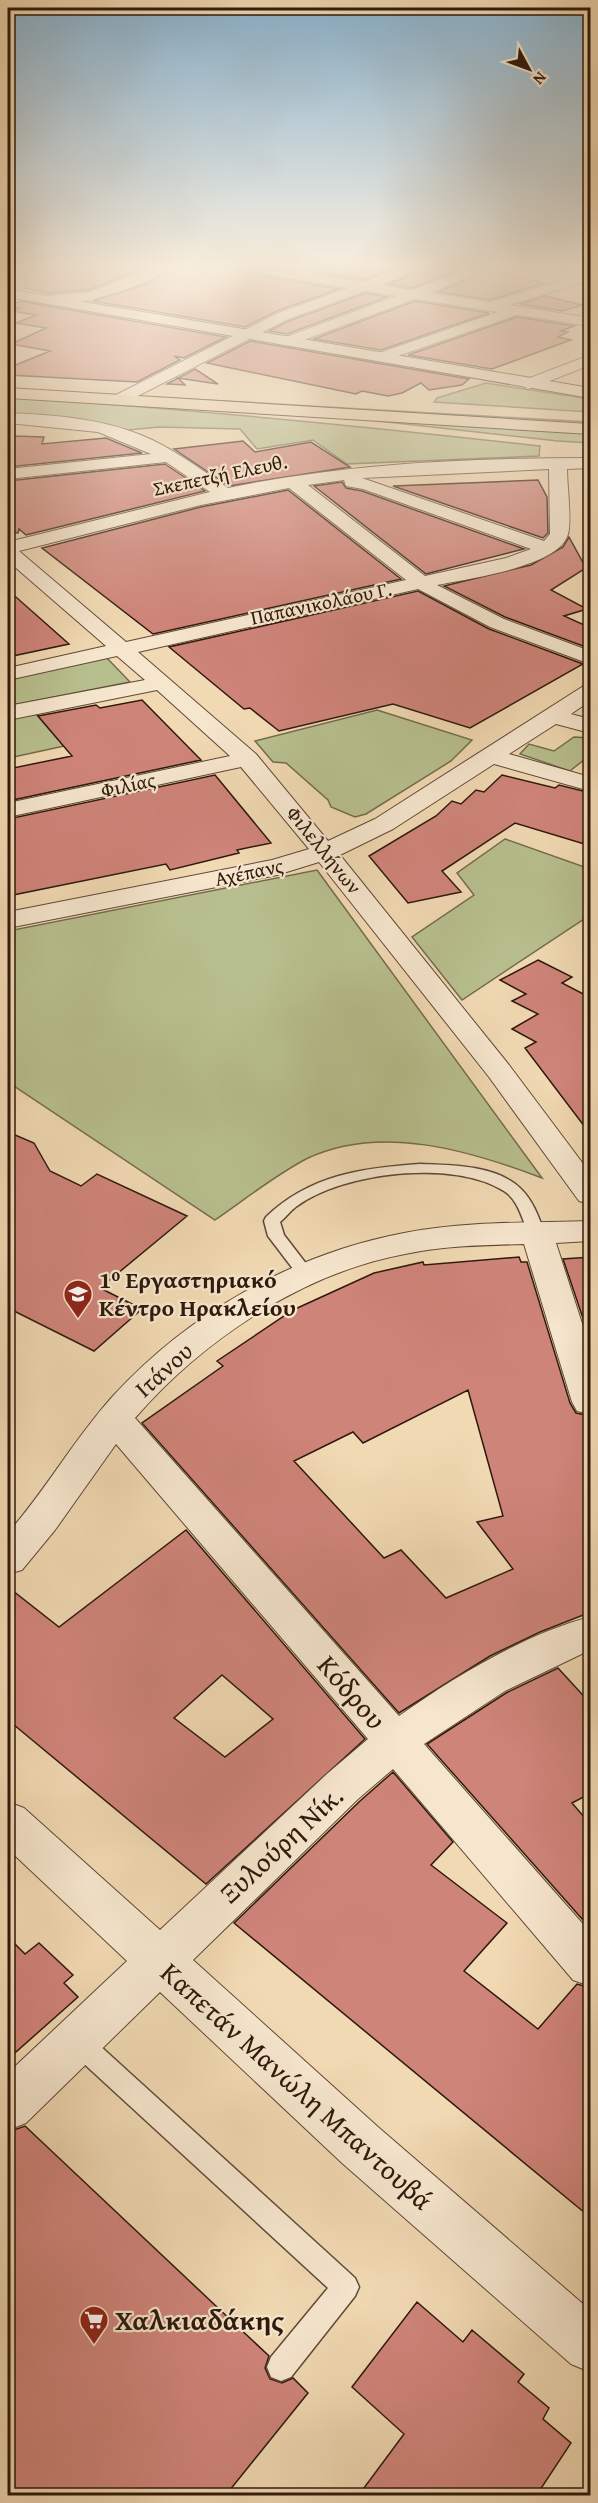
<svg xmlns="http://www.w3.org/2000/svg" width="598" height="2503" font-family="'Gentium Book Plus',serif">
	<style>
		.green { fill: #b8bf8e; stroke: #736c4d; stroke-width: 1.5 }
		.building { fill: #cf847a; stroke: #2e190c; stroke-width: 1.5; fill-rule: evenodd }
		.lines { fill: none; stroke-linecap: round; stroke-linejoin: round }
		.service-casing { stroke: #5f4936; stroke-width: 3 }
		.minor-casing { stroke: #5f4936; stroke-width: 2 }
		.secondary-casing { stroke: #2e190c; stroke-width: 2 }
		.primary-casing { stroke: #2e190c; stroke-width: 2 }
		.service { fill: #f6e6ce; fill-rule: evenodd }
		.minor { fill: #f6e6ce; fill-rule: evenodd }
		.secondary { fill: #f6e6ce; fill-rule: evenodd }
		.primary { fill: #f1d9b3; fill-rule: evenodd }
		.labels { text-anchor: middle; stroke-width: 4.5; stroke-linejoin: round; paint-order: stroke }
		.far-street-label { font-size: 20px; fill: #2e190c; stroke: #f6e6ce }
		.poi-label { font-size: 24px; font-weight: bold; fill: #2e190c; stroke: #f6e6ce; text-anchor: start }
		.street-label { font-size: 24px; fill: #2e190c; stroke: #f6e6ce }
		.near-street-label { font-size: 28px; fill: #2e190c; stroke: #f6e6ce }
		.near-poi-label { font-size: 28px; font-weight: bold; fill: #2e190c; stroke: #f6e6ce; text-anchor: start }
	</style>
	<rect width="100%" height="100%" fill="#f1d9b3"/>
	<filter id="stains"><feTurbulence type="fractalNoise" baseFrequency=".00333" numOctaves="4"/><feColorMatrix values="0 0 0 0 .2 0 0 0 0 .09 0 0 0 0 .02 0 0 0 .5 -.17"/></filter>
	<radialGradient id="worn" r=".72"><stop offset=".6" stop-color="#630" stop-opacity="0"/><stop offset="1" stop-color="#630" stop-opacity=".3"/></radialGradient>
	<!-- green -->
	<path class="green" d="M 486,383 L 590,399 L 590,412 L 434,402 L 437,398 Z
		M 8,397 C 186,409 363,426 540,446 L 539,456 L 347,464 L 313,440 L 257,449 L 240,429 L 159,427 L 118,431 L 74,418 L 8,415 Z
		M 154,397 L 590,422 L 590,425 L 149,400 Z
		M 324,415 L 590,433 L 590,443 L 558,441 Z
		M 106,657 L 130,682 L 8,706 L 8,676 Z
		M 377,710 L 472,740 L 451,761 L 366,814 L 355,817 L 331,807 L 328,800 L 286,763 L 273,762 L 255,741 Z
		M 35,713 L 64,746 L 9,758 L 11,762 L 8,763 L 8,719 Z
		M 574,737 L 590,738 L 590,755 L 570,771 L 520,754 L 529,744 L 554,751 Z
		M 505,839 L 590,869 L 590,915 L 462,1000 L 412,937 L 474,895 L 457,873 Z
		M 317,870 L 542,1178 C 471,1151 380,1123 306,1159 C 274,1176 244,1200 215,1220 L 8,1082 L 8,931 Z"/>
	<!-- building -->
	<path class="building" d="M 26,270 L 139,270 L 89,290 L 48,293 L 25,288 Z
		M 168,270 L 252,270 L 261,276 L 339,289 L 277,311 L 245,327 L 93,301 L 143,285 Z
		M 305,270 L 389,270 L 364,280 Z
		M 419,270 L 458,270 L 412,288 L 390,284 Z
		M 487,270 L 492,270 L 544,283 L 490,300 L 439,292 Z
		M 366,293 L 387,297 L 287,334 L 269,331 L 289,321 Z
		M 545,296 L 582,305 L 563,311 L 520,304 Z
		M 21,301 L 47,306 L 226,337 L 184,358 L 174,356 L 180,360 L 137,382 L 8,375 L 8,368 L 50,351 L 11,344 L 46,328 L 16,323 L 36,315 L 12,311 L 20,308 L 9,306 Z
		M 415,301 L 489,313 L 381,350 L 314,339 Z
		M 517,317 L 574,326 L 561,331 L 568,332 L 558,337 L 571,340 L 492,369 L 408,355 Z
		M 250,341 L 469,379 L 462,385 L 429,390 L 421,383 L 402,393 L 388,396 L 362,391 L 356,394 L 207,363 Z
		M 195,369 L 218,384 L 178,378 L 185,385 L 167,384 Z
		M 13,436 L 44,437 L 42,444 L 106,438 L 142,453 L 8,467 L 8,447 Z
		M 243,441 L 255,452 L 311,442 L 350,467 L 229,486 L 174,449 Z
		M 165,464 L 205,491 L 26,535 L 19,529 L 18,533 L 8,532 L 8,481 Z
		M 538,480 L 547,497 L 548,533 L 543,538 L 393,486 Z
		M 342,482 L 346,488 L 362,491 L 524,549 L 426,574 L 314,486 Z
		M 288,490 L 401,579 L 153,634 L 42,548 L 201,507 Z
		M 569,537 L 586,568 L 551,590 L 587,609 L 564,616 L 591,628 L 591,649 L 505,617 L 444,586 L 531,565 L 563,547 Z
		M 8,590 L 69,644 L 8,657 Z
		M 418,591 L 489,629 L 583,664 L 470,728 L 393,704 L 279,731 L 250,708 L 244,709 L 169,647 Z
		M 142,700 L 201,760 L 8,801 L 8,769 L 72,756 L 38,716 L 96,705 L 100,708 Z
		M 215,775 L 271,843 L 237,850 L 239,853 L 170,870 L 166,864 L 8,896 L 8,819 Z
		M 502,775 L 555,788 L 559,785 L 591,793 L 591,846 L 515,823 L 442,871 L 461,892 L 408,903 L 369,856 L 436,816 L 452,801 L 461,804 L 476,790 L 484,792 Z
		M 538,960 L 572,977 L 562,983 L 591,998 L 591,1135 L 525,1048 L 536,1042 L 512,1029 L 538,1014 L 512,1001 L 526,994 L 500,980 Z
		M 8,1132 L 34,1143 L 50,1171 L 81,1186 L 97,1174 L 187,1216 L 100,1288 L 142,1309 L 94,1351 L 8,1308 Z
		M 519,1257 L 521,1262 L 527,1262 L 570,1403 L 576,1413 L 591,1416 L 591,1612 L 540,1632 L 490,1656 L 399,1713 L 142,1423 L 223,1366 L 217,1361 L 293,1310 L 374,1273 L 423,1262 L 424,1265 ZM 468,1390 L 503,1516 L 477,1522 L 513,1569 L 446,1598 L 401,1550 L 384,1558 L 294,1461 L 353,1432 L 363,1443 Z
		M 591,1257 L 591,1342 L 563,1259 Z
		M 186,1530 L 365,1739 L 206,1884 L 8,1720 L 8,1587 L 59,1627 ZM 222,1675 L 273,1719 L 225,1757 L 174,1718 Z
		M 558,1668 L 591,1704 L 591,1793 L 572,1803 L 591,1825 L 591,1929 L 427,1744 L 506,1693 Z
		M 393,1772 L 453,1842 L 431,1865 L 507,1923 L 464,1971 L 538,2029 L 577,1984 L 591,1988 L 591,2218 L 234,1923 L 360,1801 Z
		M 8,1937 L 25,1954 L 39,1943 L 73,1975 L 64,1983 L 78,1997 L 8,2059 Z
		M 25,2126 L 269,2356 L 265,2368 L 270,2379 L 282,2383 L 293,2378 L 308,2393 L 225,2496 L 8,2496 L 8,2132 Z
		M 417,2302 L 463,2342 L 472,2330 L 524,2374 L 518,2382 L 549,2408 L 543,2419 L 571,2443 L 536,2496 L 358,2496 L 404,2434 L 352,2387 Z"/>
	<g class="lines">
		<!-- service casing -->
		<g class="service-casing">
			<path id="service" d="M 420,1164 C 451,1165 496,1165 520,1188 C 533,1200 539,1218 545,1234 L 543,1238 L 531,1238 C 522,1222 520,1201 504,1191 C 454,1159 343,1172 297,1206 C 291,1210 286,1217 280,1222 L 284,1235 L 314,1274 L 312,1278 L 300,1278 L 268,1236 L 264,1221 L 266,1217 C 310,1175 362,1168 420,1164 Z
				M 78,2031 L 87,2034 L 355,2278 L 359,2287 L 355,2296 L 291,2377 L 281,2381 L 271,2377 L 267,2367 L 271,2357 L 328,2288 L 69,2050 L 66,2042 L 69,2034 Z"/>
		</g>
		<!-- minor casing -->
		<g class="minor-casing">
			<path id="minor" d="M 146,270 L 166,270 C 151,285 53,316 38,300 L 45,296 L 90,292 Z
				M 254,270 L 289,270 L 364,282 L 396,270 L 417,270 L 382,285 L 412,290 L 465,270 L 485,270 L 431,293 L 490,302 L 590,272 L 590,280 L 510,305 L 590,318 L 590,326 L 517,315 L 389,359 L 379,359 L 376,356 L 379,353 L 498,312 L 415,299 L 296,343 L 286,343 L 283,340 L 286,337 L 396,296 L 366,291 L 288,319 L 122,404 L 110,404 L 108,401 L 110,398 L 278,313 L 348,288 L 261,274 Z
				M 590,355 L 590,365 L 534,387 L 528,389 L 520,384 L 522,381 Z
				M 8,413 C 53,415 99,418 141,435 C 173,448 200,469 228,488 C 347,463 470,458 590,458 L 590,468 L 567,469 C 567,485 572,521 568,534 C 560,567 465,579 437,585 L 504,619 L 590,651 L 590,664 L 490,627 L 418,589 L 138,652 L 256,754 L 328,841 L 375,819 L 582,687 L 590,686 L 590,701 L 571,714 L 590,719 L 590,733 L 556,724 L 509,754 L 590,777 L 590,791 L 494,764 L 393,829 L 340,855 L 509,1065 L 590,1173 L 590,1204 L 579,1201 L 489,1077 L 319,862 L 277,875 L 8,928 L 8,912 L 272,860 L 309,849 L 241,767 L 8,817 L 8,803 L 230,756 L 157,690 L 8,720 L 8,706 L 145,680 L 117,656 L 8,680 L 8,668 L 106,646 L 8,561 L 8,542 L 210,492 L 166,462 L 8,479 L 8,469 L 151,454 L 98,432 L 8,423 ZM 549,469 L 550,534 L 544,541 L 362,478 ZM 344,480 L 346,486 L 363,489 L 531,549 L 506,558 L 425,576 L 308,485 ZM 289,488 L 406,580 L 126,642 L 19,551 L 201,505 Z
				M 590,1221 L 590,1241 L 556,1243 L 590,1348 L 590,1414 L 577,1411 L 572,1402 L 524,1244 C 484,1245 444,1246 405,1254 C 302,1273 203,1340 135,1418 L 399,1716 C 454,1677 525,1634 590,1617 L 590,1650 L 505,1691 L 424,1744 L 590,1932 L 590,1986 L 573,1980 L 393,1769 L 358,1799 L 193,1960 L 378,2127 L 590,2310 L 590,2372 L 571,2364 L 342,2163 L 160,1992 L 26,2123 L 8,2130 L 8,2073 L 127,1961 L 8,1849 L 8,1802 L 24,1808 L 160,1930 L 328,1773 L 368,1739 L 116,1444 L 55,1530 L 22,1570 L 8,1574 L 8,1533 C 46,1490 74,1439 113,1396 C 189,1313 293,1254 404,1233 C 465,1221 529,1223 590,1221 Z"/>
		</g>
		<!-- secondary casing -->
		<g class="secondary-casing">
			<path id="secondary" d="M 8,289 L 590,388 L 590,398 L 8,297 Z"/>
		</g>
		<!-- primary casing -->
		<g class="primary-casing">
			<path id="primary" d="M 8,388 L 590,424 L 590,434 L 8,398 Z"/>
		</g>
		<!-- service -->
		<use href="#service" class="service"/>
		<!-- minor -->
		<use href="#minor" class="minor"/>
		<!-- secondary -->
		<use href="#secondary" class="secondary"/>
		<!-- primary -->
		<use href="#primary" class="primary"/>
	</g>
	<!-- sky -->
	<linearGradient id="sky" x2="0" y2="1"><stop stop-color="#8ab6d4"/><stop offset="0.43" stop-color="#f9eedd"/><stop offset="1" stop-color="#f9eedd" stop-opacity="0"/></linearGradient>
	<rect width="598" height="621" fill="url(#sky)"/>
	<!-- icons -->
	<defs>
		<g id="school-pin" transform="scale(1.5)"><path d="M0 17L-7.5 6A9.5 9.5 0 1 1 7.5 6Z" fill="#8f2418" stroke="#f6e6ce"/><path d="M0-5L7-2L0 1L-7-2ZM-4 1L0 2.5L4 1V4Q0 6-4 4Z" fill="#fff"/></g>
		<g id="supermarket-pin" transform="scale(1.5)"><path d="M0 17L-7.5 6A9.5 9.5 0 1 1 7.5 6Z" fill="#8f2418" stroke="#f6e6ce"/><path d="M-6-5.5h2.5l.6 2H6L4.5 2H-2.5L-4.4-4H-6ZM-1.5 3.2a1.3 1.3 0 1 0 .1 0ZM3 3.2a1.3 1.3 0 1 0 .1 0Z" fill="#fff"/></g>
	</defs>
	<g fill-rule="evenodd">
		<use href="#school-pin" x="78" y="1294"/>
		<use href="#supermarket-pin" x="94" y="2320"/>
	</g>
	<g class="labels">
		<!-- far-street labels -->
		<g class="far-street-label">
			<text transform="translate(220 475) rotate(-12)" y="7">Σκεπετζή Ελευθ.</text>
			<text transform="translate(321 603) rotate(-12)" y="7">Παπανικολάου Γ.</text>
			<text transform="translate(128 785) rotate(-12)" y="7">Φιλίας</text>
			<text transform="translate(324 850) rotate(51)" y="7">Φιλελλήνων</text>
			<text transform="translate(249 872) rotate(-12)" y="7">Αχέπανς</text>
		</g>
		<!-- poi labels -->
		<g class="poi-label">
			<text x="99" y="1288">1⁰ Εργαστηριακό<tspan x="99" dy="28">Κέντρο Ηρακλείου</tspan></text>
		</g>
		<!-- street labels -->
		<g class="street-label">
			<text transform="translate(164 1370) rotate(-42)" y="8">Ιτάνου</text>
		</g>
		<!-- near-street labels -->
		<g class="near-street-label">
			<text transform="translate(352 1692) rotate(49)" y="10">Κόδρου</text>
			<text transform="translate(281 1844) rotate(-43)" y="10">Ξυλούρη Νίκ.</text>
			<text transform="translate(297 2086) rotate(42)" y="10">Καπετάν Μανώλη Μπαντουβά</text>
		</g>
		<!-- near-poi labels -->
		<g class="near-poi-label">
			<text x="115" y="2330">Χαλκιαδάκης</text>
		</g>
	</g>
	<!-- margin -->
	<rect width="598" height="2503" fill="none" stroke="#f1d9b3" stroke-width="30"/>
	<rect x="9" y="9" width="580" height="2485" fill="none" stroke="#2e190c" stroke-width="3"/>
	<rect x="15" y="15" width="568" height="2473" fill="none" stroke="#2e190c" stroke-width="1.5"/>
	<!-- north arrow -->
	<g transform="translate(529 69) rotate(131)" stroke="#f6e6ce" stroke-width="4.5" paint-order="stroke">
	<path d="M0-4.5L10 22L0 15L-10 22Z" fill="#2e190c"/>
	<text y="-9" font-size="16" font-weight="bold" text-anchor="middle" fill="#2e190c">N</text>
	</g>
	<rect width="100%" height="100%" filter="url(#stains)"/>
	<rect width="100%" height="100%" fill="url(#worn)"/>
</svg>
